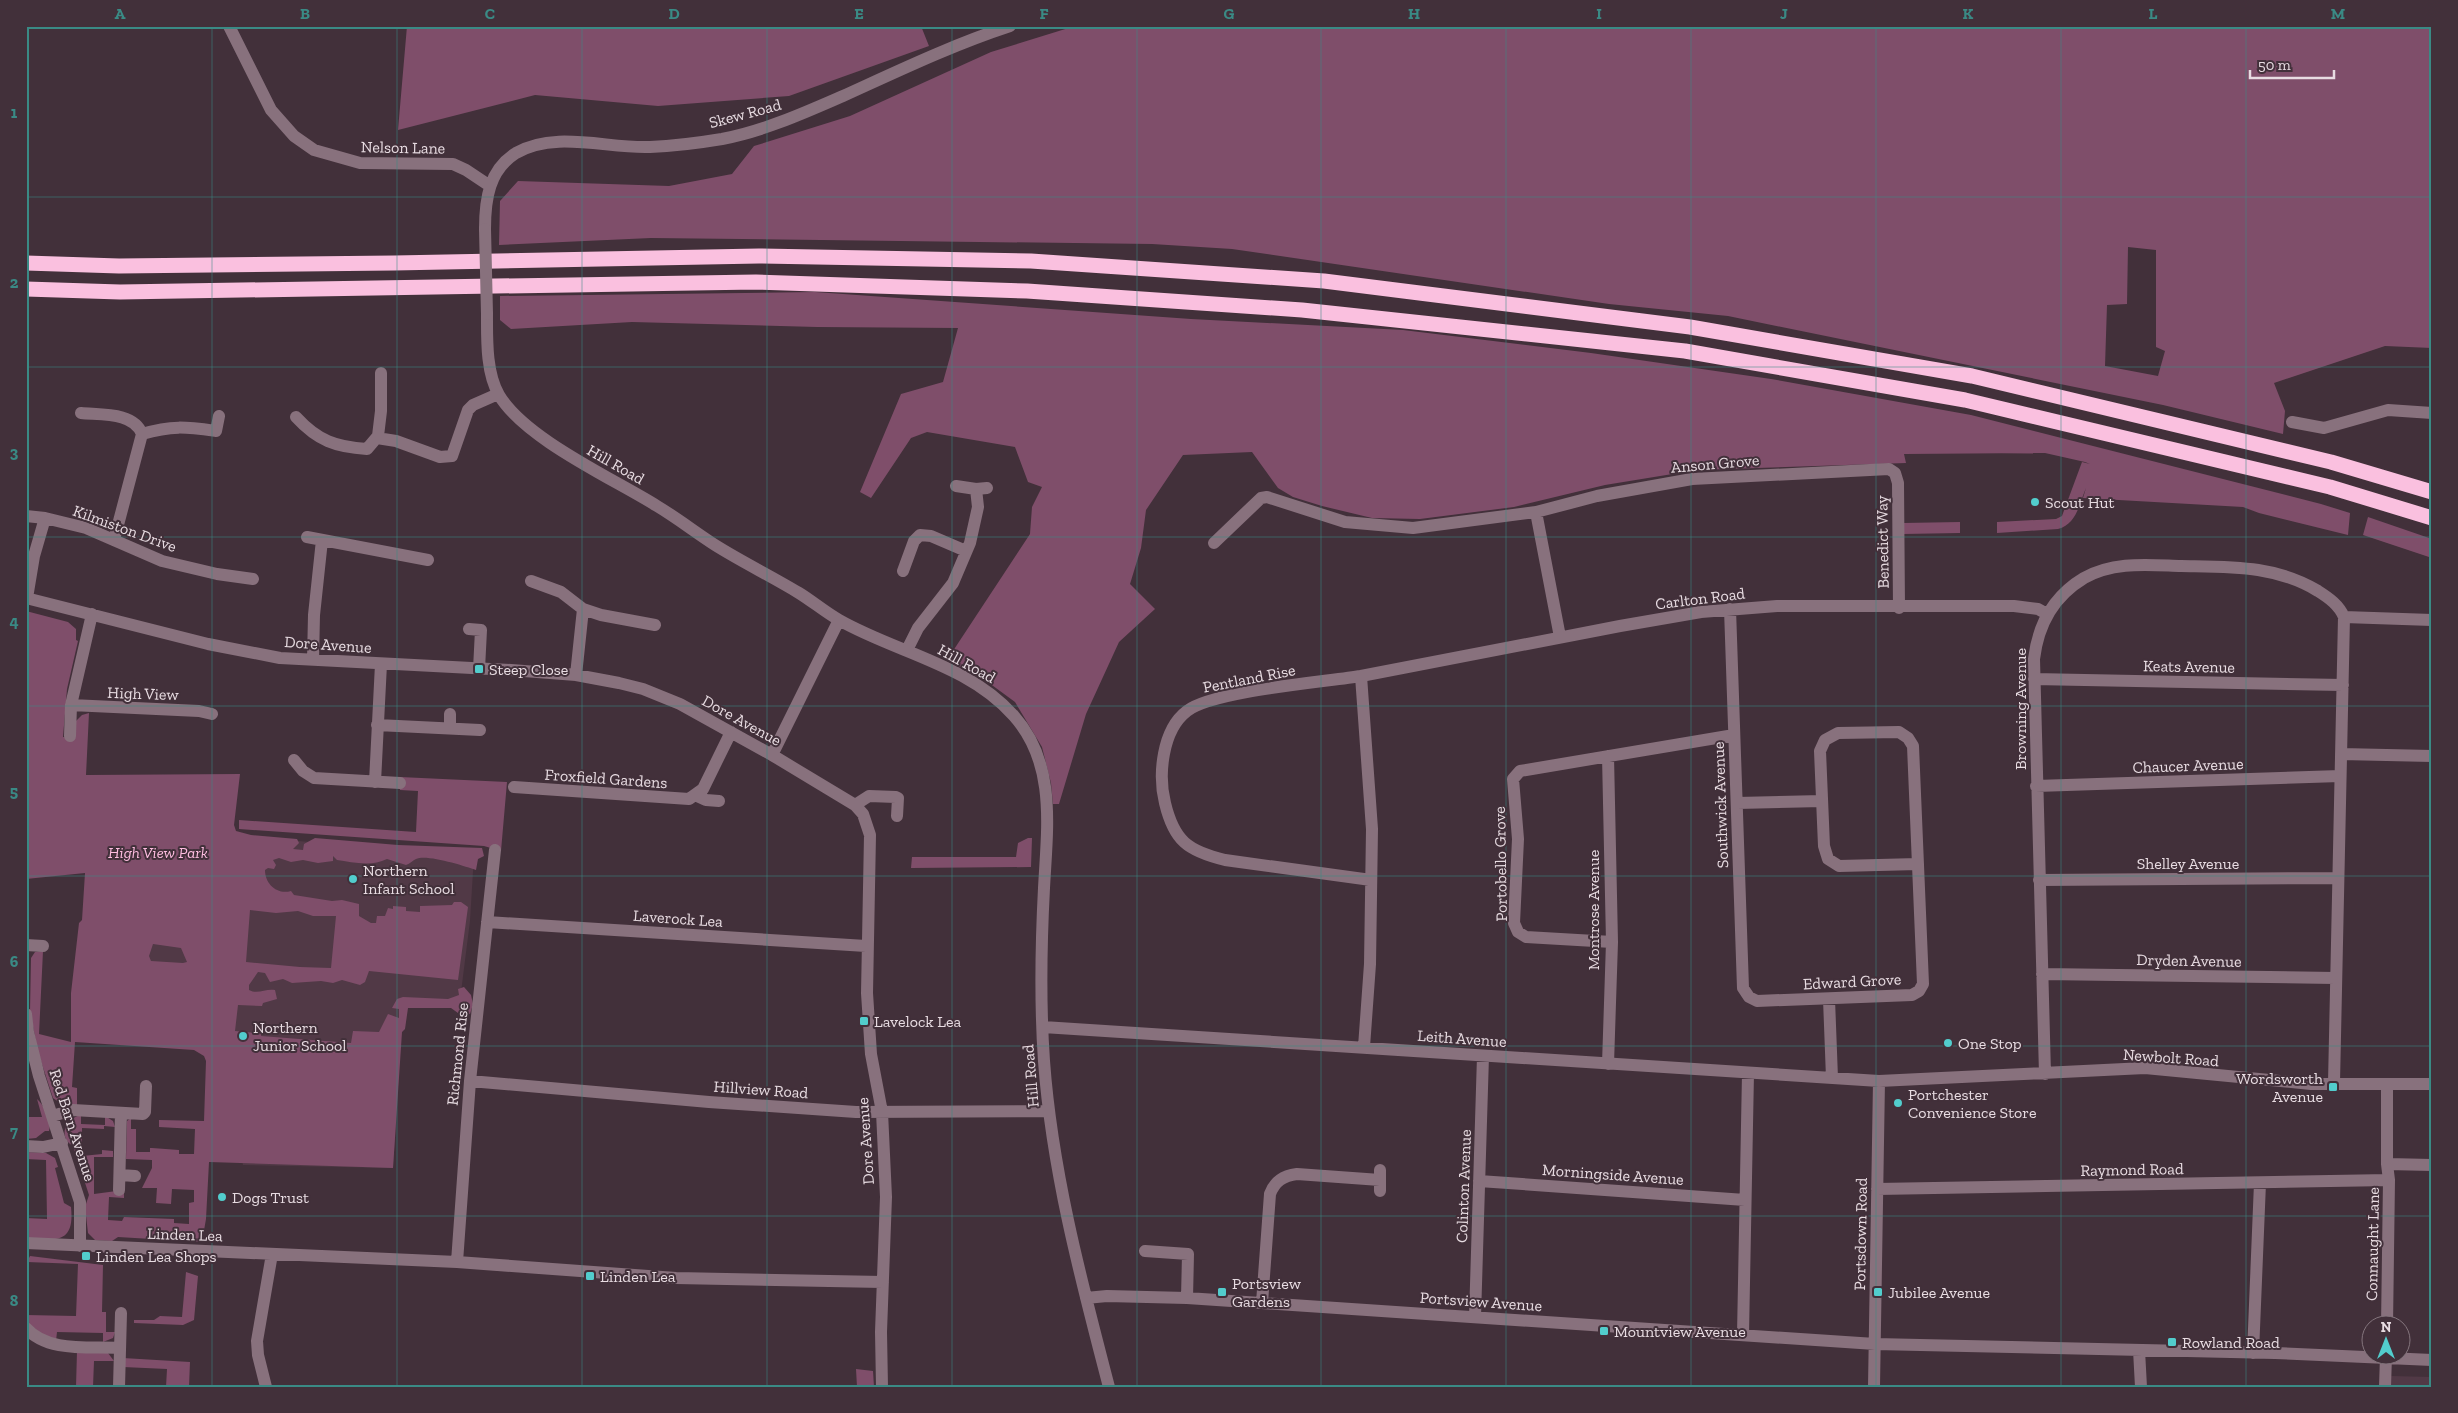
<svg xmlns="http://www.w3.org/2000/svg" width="2458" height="1413" font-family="'Zilla Slab',serif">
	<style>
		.built { fill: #513946 }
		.green { fill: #7f4e6a; fill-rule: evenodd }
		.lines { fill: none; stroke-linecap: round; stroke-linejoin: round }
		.minor { stroke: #88717d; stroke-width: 12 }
		.highway { stroke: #fac0df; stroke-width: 15 }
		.minor-bridge { stroke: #88717d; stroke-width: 12 }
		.grid { fill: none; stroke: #3a8a85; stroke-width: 1; stroke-opacity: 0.55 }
		.poi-dot { fill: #52cdcd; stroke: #42303a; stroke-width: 2 }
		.labels { text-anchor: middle; stroke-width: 4; stroke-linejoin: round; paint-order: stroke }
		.street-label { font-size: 16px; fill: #e8dce2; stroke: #42303a }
		.poi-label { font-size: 16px; fill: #e8dce2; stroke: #42303a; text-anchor: start }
		.park-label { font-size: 16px; font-style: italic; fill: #febde0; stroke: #42303a }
		.neatline { fill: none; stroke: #3a8a85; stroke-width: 2 }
		.grid-label { font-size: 16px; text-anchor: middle; font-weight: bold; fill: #3a8a85 }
	</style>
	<rect width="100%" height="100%" fill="#42303a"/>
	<!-- built -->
	<path class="built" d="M 234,836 L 474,855 L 470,921 L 459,1008 L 403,1006 L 393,1168 L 243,1165 L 218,1062 L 82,933 Z
		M 2391,1376 L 2432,1377 L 2432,1387 L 2391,1387 Z"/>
	<!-- green -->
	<path class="green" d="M 407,26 L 921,26 L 929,46 L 789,96 L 658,106 L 535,95 L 398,130 Z
		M 1075,26 L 2432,26 L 2432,348 L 2385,346 L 2274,383 L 2285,411 L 2283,434 L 2163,405 L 1728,316 L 1609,304 L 1232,249 L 1152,244 L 651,238 L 499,245 L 500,201 L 518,181 L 669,186 L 732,174 L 754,146 L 850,116 L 991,52 ZM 2128,247 L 2156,250 L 2156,347 L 2165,351 L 2158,376 L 2105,366 L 2107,305 L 2127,304 Z
		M 815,292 L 1191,319 L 1403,330 L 1591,353 L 1771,379 L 1971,415 L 2321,504 L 2350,513 L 2348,535 L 2259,513 L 2243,507 L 2083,498 L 2086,488 C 2079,504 2077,524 2058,529 L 1997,533 L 1997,522 L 2056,519 L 2062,516 L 2082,462 L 2090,464 L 2085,462 L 2045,453 L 1904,454 L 1906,463 L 1697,470 L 1605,485 L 1514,507 L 1420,519 L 1372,518 L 1322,506 L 1293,497 L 1278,488 L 1252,452 L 1183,455 L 1146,510 L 1141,548 L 1130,584 L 1155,609 L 1119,642 L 1086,714 L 1059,804 L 1053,804 L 1051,783 L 1042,747 L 1015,702 L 985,680 L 947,660 L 1030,534 L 1032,507 L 1042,487 L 1028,482 L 1015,447 L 927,432 L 911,438 L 871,498 L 860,492 L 901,394 L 943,382 L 958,328 L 817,327 L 632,322 L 511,329 L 500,320 L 500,296 Z
		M 2368,517 L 2432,539 L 2432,558 L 2363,535 Z
		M 1960,522 L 1960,533 L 1903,534 L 1903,523 Z
		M 26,611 L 68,622 L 76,629 L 76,640 L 78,641 L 67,689 L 63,737 L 73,738 L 74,723 L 82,715 L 89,713 L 86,775 L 240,774 L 234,825 L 236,831 L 251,835 L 297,839 L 299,843 L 293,849 L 303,850 L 304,844 L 315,838 L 398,845 L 482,848 L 484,856 L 478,859 L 476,870 C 464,866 427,854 416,859 C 413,860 410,864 406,865 L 387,859 C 371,867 352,862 337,860 L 333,856 L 333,861 L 318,863 L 303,860 L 291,862 L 279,858 L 273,860 L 276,865 L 274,869 L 268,868 L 265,870 C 265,884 277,895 291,891 L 294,895 L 332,901 L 342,900 L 359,904 L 359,916 L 371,923 L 376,923 L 377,916 L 385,916 L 388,908 L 393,909 L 393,906 L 406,907 L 406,911 L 420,912 L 420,906 L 452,905 L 454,902 L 461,902 L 468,907 L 458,980 L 369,971 L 365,982 L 360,985 L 342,980 L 333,983 L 321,981 L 292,983 L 283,979 L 270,982 L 265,973 L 258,972 L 249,985 L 249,990 C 258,995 266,988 275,990 L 277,999 L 263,1003 L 262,1006 L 238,1005 L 235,1031 L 257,1033 L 257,1028 L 262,1029 L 261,1036 L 351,1043 L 353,1031 L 379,1032 L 388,1014 L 399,1018 L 399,1009 L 392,1008 L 397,999 L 403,997 L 448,999 L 459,995 L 458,989 L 464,987 L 471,995 L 473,1004 L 470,1014 L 458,1013 L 451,1008 L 408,1008 L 405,1029 L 402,1032 L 393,1168 L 209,1162 L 206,1219 L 202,1242 L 118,1237 L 112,1241 L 95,1240 L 88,1233 L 85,1207 L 89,1195 L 73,1146 C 57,1137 66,1118 81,1115 L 81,1124 L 105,1125 L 105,1116 L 113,1121 L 115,1127 L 104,1126 L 104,1129 L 82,1128 L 82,1156 L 102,1154 L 102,1150 L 113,1151 L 113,1157 L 94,1157 L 94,1194 L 124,1190 L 124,1198 L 109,1197 L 108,1220 L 122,1221 L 124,1217 L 174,1219 L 174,1223 L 189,1224 L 189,1203 L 194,1202 L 194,1190 L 172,1189 L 171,1204 L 156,1203 L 157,1188 L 142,1188 L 152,1168 L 152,1160 L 126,1159 L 127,1121 L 131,1118 L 131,1129 L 136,1129 L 136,1152 L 150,1152 L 150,1148 L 152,1148 L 179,1150 L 179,1154 L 194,1154 L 195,1129 L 159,1127 L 159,1120 L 204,1121 L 206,1061 L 204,1056 L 194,1050 L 75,1042 L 72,1087 L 77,1088 L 77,1105 L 63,1105 L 53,1098 L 38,1052 L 30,1011 L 31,958 L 35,952 L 43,951 L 39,1034 L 71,1042 L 71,993 L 79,923 L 82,920 L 85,873 L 26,879 ZM 250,910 L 276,913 L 298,911 L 313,916 L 336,916 L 331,968 L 300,967 L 246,962 ZM 153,944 L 181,948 L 187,962 L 183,963 L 151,961 L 149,956 Z
		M 400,777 L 507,782 L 501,851 L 484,846 L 239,829 L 239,820 L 416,832 L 418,791 L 400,790 Z
		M 1028,838 L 1032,838 L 1031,867 L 911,868 L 912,857 L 1016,857 L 1018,843 Z
		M 37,1099 C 44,1105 52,1121 49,1131 L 45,1131 L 36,1138 L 26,1139 L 26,1117 L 42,1117 Z
		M 26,1152 L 46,1153 L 55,1158 L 58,1167 L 55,1168 L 64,1203 L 71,1207 C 75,1245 55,1240 26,1239 L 26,1218 L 47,1219 L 46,1160 L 26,1159 Z
		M 30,1256 L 103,1265 L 102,1312 L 106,1312 L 106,1332 L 115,1332 L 113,1338 L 103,1342 L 103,1333 L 57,1332 L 56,1341 C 45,1338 26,1328 26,1315 L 76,1316 L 78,1264 L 27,1262 Z
		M 186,1272 L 198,1276 L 194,1320 L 183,1325 L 134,1323 L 134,1320 L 154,1320 L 160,1316 L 182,1317 Z
		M 77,1351 L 108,1353 L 114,1361 L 94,1361 L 93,1387 L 76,1387 Z
		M 123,1358 L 190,1362 L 189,1387 L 166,1387 L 167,1369 L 123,1367 Z
		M 856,1369 L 873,1371 L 874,1387 L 857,1387 Z"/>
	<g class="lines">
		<!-- minor -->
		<path class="minor" d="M 229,26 L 271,110 L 294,136 L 314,150 L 360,163 L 453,164 L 466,170 L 490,186
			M 485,229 C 485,199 489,170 516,153 C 555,130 608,149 650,147 C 674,146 698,143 722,139 C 764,131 804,113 843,96 C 898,71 952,45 1010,26
			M 487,314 C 487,339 486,373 499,395 C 525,439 614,479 657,506 C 677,518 695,532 715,545 C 742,562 771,576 799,593 C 812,601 825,612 839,620 C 897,653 968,664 1014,716 C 1057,764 1047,829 1044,888 C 1041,945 1040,1004 1044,1061 C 1052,1171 1081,1280 1109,1387
			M 81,413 C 101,415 134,412 142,434
			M 296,417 C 318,441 336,447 367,449 L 378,436 L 381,411 L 381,373
			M 2292,422 L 2324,428 L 2388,410 L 2432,413
			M 377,438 L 396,441 L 440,457 L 452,456 L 468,410 L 473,405 L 498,394
			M 956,486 L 976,489 L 987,488
			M 1536,512 L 1560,637
			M 26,516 L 45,518 L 86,528 L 162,561 L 217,574 L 253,579
			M 307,537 L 428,560
			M 114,540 L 142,434 C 172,425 186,427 216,431 L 219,416
			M 1214,543 L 1261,498 L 1267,497 L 1345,522 L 1413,528 L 1536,512 L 1597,496 L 1692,479 L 1889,469 L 1895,473 L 1898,483 L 1899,608
			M 903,571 L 914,541 L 920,535 L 931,536 L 966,551
			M 531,581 L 561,592 L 583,609 L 601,615 L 655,625
			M 26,598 L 208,644 L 280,658 L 511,670 L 576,675 L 619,683 L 643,689 L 680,704 L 772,755 L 855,805 L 863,814 L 870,835 L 867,993 L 871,1054 L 882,1112 L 886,1197 L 881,1332 L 882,1387
			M 27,598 L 34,556 L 45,518
			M 1730,609 L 1743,988 L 1749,997 L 1757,1001 L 1912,995 L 1919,991 L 1923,984 L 1913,746 L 1908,738 L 1899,732 L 1838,733 L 1825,740 L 1820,751 L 1824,846 L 1828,859 L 1839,866 L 1918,864
			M 2344,617 L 2432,620
			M 469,629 L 481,630 L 479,669
			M 907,650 L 918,628 L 953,583 L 970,543 L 978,507 L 976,489
			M 313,660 L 314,615 L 322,540
			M 576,675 L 583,609
			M 1361,676 L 1620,626 L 1701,612 L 1777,606 L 2014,606 L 2038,609 L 2047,614
			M 2034,679 L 2343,685
			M 71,705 L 199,711 L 212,714
			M 377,725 L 480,730
			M 450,728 L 450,714
			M 70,736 L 71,705 L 92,614
			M 2341,754 L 2432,756
			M 772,755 L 839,620
			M 294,760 L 303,771 L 314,778 L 400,783
			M 375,782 L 381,664
			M 2036,786 L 2340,776
			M 514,787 L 689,799 L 703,789 L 731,732
			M 695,795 L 706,800 L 719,801
			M 1737,803 L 1822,801
			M 855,805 L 869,796 L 896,797 L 898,798 L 897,816
			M 2039,880 L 2338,878
			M 487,922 L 866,946
			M 1612,942 L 1526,937 L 1518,932 L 1514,923 L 1518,839 L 1513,779 L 1520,771 L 1734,735
			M 26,945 L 43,946
			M 2042,974 L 2335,978
			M 1829,999 L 1832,1078
			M 26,1014 L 28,1032 L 39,1076 L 80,1202 L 80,1246
			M 1043,1027 L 1879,1081 L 2145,1068 L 2311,1084 L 2432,1084
			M 1364,1047 L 1370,964 L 1372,829 L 1361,676 C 1324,682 1213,691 1187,711 C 1162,730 1158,775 1165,803 C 1174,841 1188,851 1225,860 L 1371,880
			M 1608,1064 L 1612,942 L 1608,756
			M 2045,1074 L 2034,659 C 2038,625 2054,596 2084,578 C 2114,561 2148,565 2181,566 C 2230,567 2275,565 2318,591 C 2329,598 2339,605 2344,617 L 2334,1083
			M 470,1081 L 709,1102 L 856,1112 L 1049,1111
			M 52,1116 L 73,1110 L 143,1114 L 145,1112 L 146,1086
			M 26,1146 L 43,1147 L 62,1143
			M 2387,1164 L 2432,1165
			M 120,1175 L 135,1176
			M 1479,1181 L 1745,1200
			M 1877,1189 L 2389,1180
			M 119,1190 L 121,1113
			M 1380,1191 L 1380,1170
			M 26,1243 L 457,1262 L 676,1278 L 883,1282
			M 1145,1251 L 1188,1254 L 1187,1298
			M 457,1262 L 470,1081 L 495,850
			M 1086,1298 L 1107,1296 L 1187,1298 L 1875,1344 L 2275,1353 L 2432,1360
			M 1262,1303 L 1270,1194 C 1275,1181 1283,1176 1297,1174 L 1380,1180
			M 1475,1317 L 1483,1056
			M 2387,1326 L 2389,1180 L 2387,1164 L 2387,1084
			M 26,1328 C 48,1353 90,1346 120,1348
			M 1743,1335 L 1748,1073
			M 2139,1350 L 2141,1387
			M 2253,1353 L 2260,1183
			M 119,1387 L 121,1313
			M 266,1387 L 258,1355 L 257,1341 L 272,1254
			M 1874,1387 L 1879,1081
			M 2385,1387 L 2386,1356"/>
		<!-- highway -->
		<path class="highway" d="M 26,263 L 119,266 L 394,263 L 759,256 L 1031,261 L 1324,281 L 1690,327 L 1972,376 L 2331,462 L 2432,492
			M 26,289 L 120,292 L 756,282 L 1027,291 L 1302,310 L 1685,351 L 1965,400 L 2330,487 L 2432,518"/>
		<!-- minor-bridge -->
		<path class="minor-bridge" d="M 485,229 L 487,314"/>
	</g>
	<!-- grid -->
	<path class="grid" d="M 212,26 L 212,1387M 397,26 L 397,1387M 582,26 L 582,1387M 767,26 L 767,1387M 952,26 L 952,1387M 1137,26 L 1137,1387M 1321,26 L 1321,1387M 1506,26 L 1506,1387M 1691,26 L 1691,1387M 1876,26 L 1876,1387M 2061,26 L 2061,1387M 2246,26 L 2246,1387M 26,197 L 2432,197M 26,367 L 2432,367M 26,537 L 2432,537M 26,706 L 2432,706M 26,876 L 2432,876M 26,1046 L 2432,1046M 26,1216 L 2432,1216"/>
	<!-- markers -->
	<g class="poi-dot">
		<circle cx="2035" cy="502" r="5"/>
		<rect x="474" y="664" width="10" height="10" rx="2.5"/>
		<circle cx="353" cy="879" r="5"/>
		<rect x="859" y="1016" width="10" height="10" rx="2.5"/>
		<circle cx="243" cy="1036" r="5"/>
		<circle cx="1948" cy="1043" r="5"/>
		<rect x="2328" y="1082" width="10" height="10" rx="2.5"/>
		<circle cx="1898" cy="1103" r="5"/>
		<circle cx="222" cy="1197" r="5"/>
		<rect x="81" y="1251" width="10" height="10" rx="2.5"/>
		<rect x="585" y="1271" width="10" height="10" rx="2.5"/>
		<rect x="1217" y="1287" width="10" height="10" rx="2.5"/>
		<rect x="1873" y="1287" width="10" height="10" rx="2.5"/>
		<rect x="1599" y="1326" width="10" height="10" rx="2.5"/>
		<rect x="2167" y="1337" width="10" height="10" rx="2.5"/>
	</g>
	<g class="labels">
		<!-- street labels -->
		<g class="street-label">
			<text transform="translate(745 113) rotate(-15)" y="6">Skew Road</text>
			<text transform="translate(403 147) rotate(1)" y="6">Nelson Lane</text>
			<text transform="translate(1715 463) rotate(-5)" y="6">Anson Grove</text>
			<text transform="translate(616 464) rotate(30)" y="6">Hill Road</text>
			<text transform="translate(125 528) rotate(20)" y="6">Kilmiston Drive</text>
			<text transform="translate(1882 542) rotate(-91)" y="6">Benedict Way</text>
			<text transform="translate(1700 598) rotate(-7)" y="6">Carlton Road</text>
			<text transform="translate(328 644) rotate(4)" y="6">Dore Avenue</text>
			<text transform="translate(967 663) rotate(29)" y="6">Hill Road</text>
			<text transform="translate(2189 666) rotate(1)" y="6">Keats Avenue</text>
			<text transform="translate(1249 678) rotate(-11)" y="6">Pentland Rise</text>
			<text transform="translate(143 693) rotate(2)" y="6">High View</text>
			<text transform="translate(2020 709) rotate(-90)" y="6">Browning Avenue</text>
			<text transform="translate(742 720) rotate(29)" y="6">Dore Avenue</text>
			<text transform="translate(2188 765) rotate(-2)" y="6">Chaucer Avenue</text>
			<text transform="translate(606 778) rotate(4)" y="6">Froxfield Gardens</text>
			<text transform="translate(1720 805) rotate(-92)" y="6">Southwick Avenue</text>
			<text x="2188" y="869">Shelley Avenue</text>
			<text transform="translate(1500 864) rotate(-91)" y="6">Portobello Grove</text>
			<text transform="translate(1593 910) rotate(-90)" y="6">Montrose Avenue</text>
			<text transform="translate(678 918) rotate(4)" y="6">Laverock Lea</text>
			<text transform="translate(2189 960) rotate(1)" y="6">Dryden Avenue</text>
			<text transform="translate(1852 981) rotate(-3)" y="6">Edward Grove</text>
			<text transform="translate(1462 1038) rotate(4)" y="6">Leith Avenue</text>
			<text transform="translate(457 1054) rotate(-84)" y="6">Richmond Rise</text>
			<text transform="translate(2171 1057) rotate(4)" y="6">Newbolt Road</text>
			<text transform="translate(1030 1076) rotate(-95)" y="6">Hill Road</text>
			<text transform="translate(761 1089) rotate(4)" y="6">Hillview Road</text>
			<text transform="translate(73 1125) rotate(72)" y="6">Red Barn Avenue</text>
			<text transform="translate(865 1141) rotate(-94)" y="6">Dore Avenue</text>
			<text transform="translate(2132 1169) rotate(-1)" y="6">Raymond Road</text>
			<text transform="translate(1613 1174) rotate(4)" y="6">Morningside Avenue</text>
			<text transform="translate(1463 1186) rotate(-88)" y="6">Colinton Avenue</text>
			<text transform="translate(185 1234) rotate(2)" y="6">Linden Lea</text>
			<text transform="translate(1860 1234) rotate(-89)" y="6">Portsdown Road</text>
			<text transform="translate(2372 1244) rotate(-89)" y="6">Connaught Lane</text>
			<text transform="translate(1481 1301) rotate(4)" y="6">Portsview Avenue</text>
		</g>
		<!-- poi labels -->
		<g class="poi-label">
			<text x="2045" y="508">Scout Hut</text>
			<text x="489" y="675">Steep Close</text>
			<text x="363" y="876">Northern<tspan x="363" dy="18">Infant School</tspan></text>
			<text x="874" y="1027">Lavelock Lea</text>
			<text x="253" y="1033">Northern<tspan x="253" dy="18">Junior School</tspan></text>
			<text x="1958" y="1049">One Stop</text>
			<text x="2323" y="1084" text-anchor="end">Wordsworth<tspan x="2323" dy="18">Avenue</tspan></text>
			<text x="1908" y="1100">Portchester<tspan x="1908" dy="18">Convenience Store</tspan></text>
			<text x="232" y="1203">Dogs Trust</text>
			<text x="96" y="1262">Linden Lea Shops</text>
			<text x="600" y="1282">Linden Lea</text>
			<text x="1232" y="1289">Portsview<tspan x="1232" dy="18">Gardens</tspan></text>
			<text x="1888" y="1298">Jubilee Avenue</text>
			<text x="1614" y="1337">Mountview Avenue</text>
			<text x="2182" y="1348">Rowland Road</text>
		</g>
		<!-- park labels -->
		<g class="park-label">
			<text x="158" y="858">High View Park</text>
		</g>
	</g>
	<!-- border -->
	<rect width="2458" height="1413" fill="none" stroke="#42303a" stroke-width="55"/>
	<!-- north arrow -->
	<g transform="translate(2386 1340)"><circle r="24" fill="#42303a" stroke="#84757d"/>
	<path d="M0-4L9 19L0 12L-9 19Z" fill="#52cdcd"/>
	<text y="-8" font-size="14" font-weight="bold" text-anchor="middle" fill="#e8dce2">N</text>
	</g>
	<!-- scale -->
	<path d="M2250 70v8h84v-8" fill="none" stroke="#e8dce2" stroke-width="2.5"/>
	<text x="2258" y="70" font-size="15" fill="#e8dce2" stroke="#42303a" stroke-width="4" paint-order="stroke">50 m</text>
	<rect x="28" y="28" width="2402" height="1358" class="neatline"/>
	<g class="grid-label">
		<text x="120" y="19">A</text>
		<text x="305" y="19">B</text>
		<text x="490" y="19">C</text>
		<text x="674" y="19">D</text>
		<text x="859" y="19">E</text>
		<text x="1044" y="19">F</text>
		<text x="1229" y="19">G</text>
		<text x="1414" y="19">H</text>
		<text x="1599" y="19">I</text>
		<text x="1784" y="19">J</text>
		<text x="1968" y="19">K</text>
		<text x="2153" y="19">L</text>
		<text x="2338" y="19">M</text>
		<text x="14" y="118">1</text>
		<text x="14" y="288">2</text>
		<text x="14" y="458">3</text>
		<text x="14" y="627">4</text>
		<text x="14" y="797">5</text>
		<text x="14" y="967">6</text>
		<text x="14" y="1137">7</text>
		<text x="14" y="1306">8</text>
	</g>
</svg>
